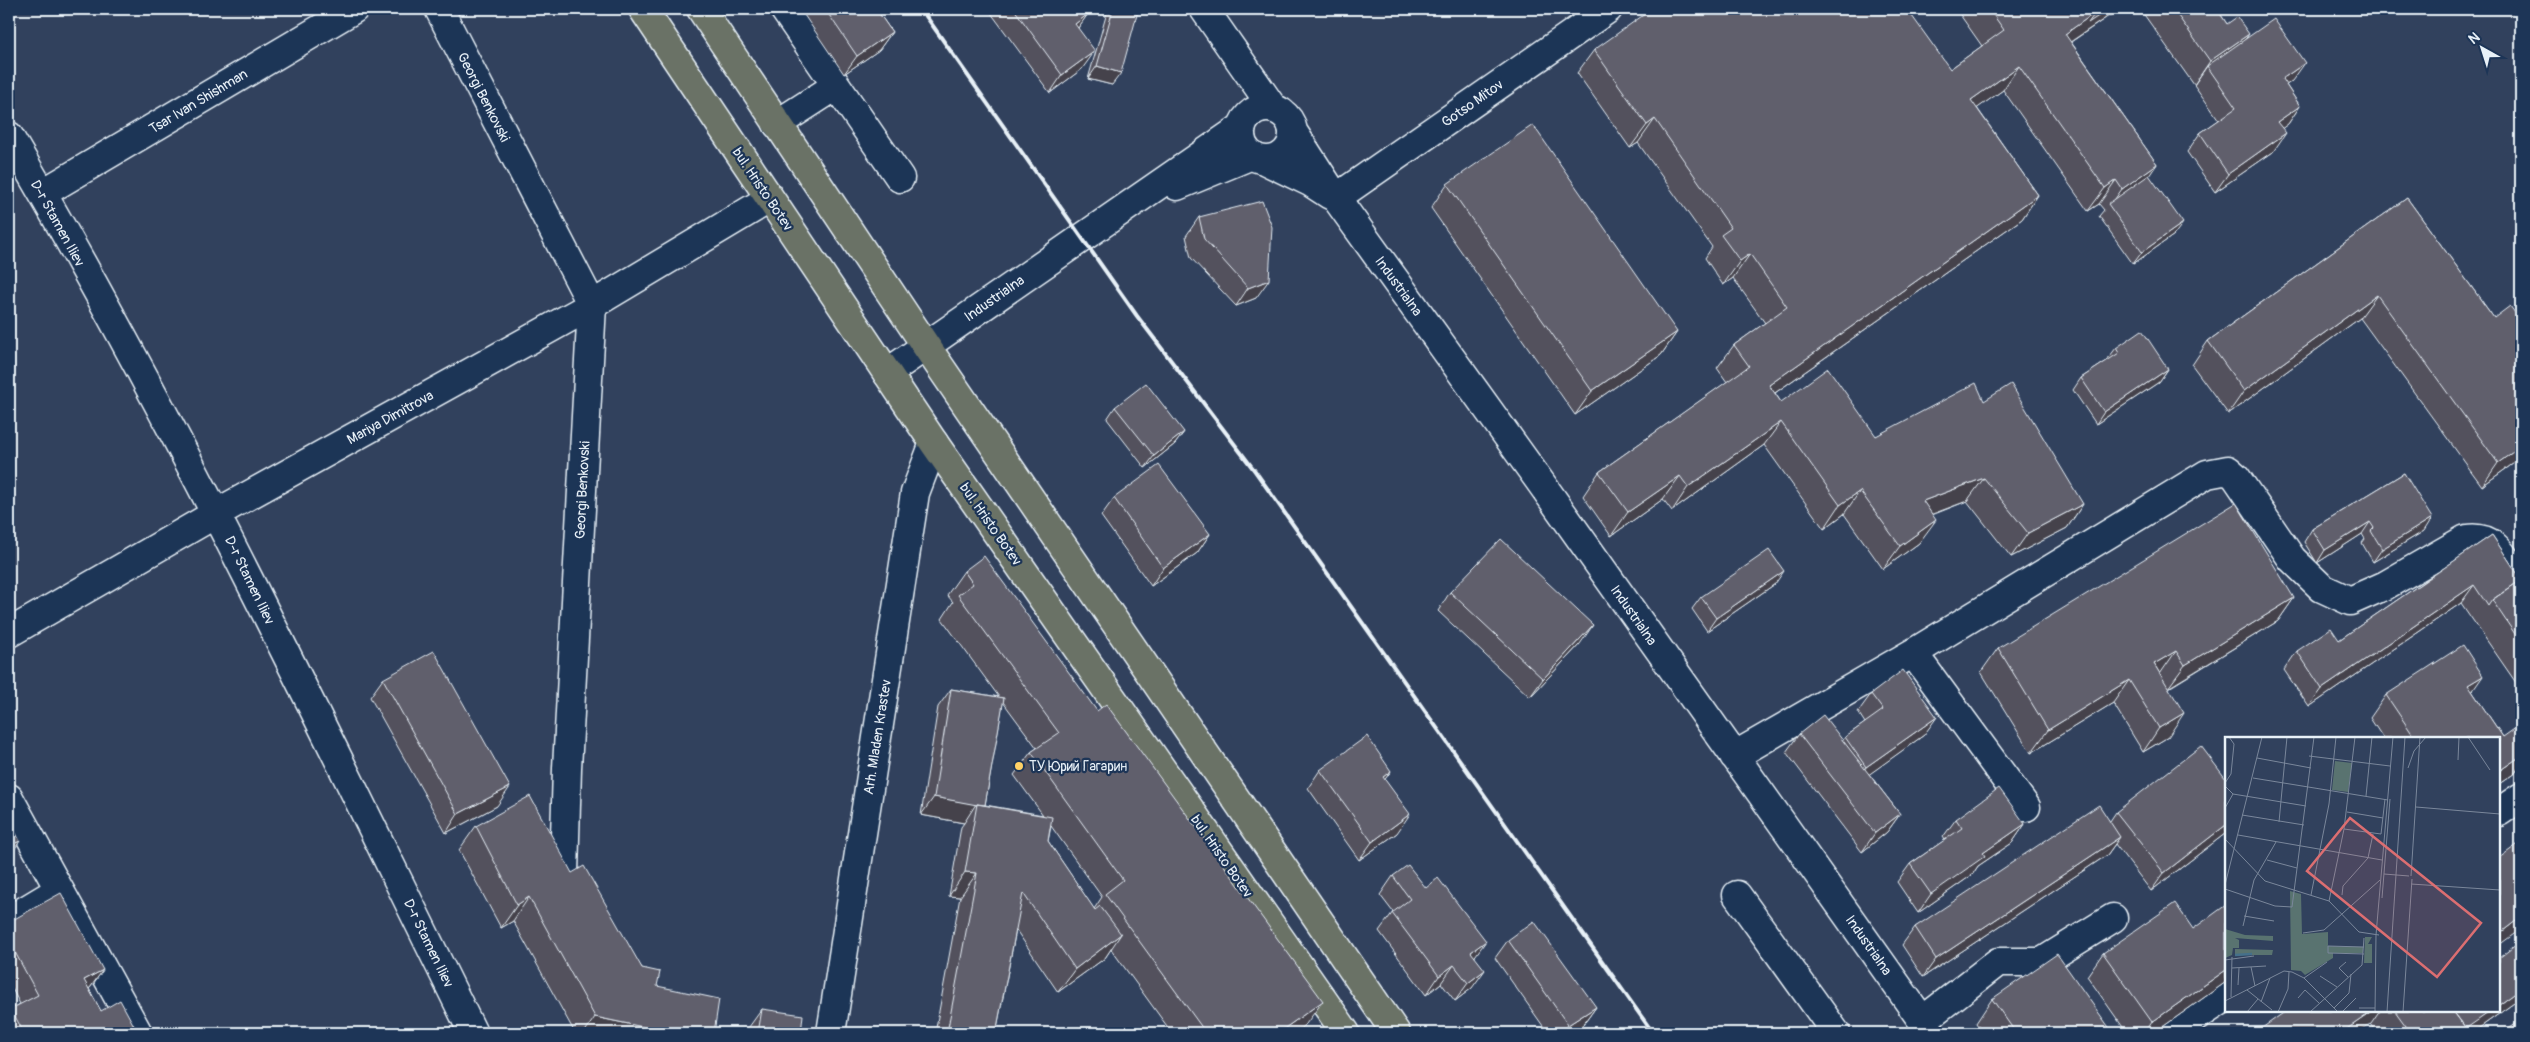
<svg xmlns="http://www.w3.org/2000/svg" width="2530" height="1042" font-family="Pangolin,sans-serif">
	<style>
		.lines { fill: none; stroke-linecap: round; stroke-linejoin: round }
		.minor-casing { stroke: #e8f1f8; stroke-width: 31 }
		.major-casing { stroke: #e8f1f8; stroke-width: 31 }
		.minor { stroke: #1d3557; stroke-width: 28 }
		.major { stroke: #6a7266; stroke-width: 28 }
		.rail { stroke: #e8f1f8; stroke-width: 4 }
		.wall { fill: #53515d; stroke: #e8f1f8; fill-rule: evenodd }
		.shaded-wall { fill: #44424c; stroke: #e8f1f8 }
		.building { fill: #615e6c; stroke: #e8f1f8 }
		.poi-dot { fill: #ffd166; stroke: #1d3557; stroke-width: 2 }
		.labels { text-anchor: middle; stroke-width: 4.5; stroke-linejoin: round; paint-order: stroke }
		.street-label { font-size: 14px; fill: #e8f1f8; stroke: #1d3557 }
		.poi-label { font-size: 14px; fill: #e8f1f8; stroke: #1d3557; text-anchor: start }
		.inset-river { fill: none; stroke: #45708b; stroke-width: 2.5 }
		.inset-road { fill: none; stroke: #7a879b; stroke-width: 1 }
		.view { fill: #dc6e71; fill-opacity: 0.15; stroke: #dc6e71; stroke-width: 2.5 }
		.inset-edge { fill: none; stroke: #e8f1f8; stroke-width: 2.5 }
	</style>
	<rect width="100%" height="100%" fill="#31415d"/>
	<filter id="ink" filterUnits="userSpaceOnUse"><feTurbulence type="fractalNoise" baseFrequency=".02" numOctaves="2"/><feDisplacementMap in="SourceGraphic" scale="10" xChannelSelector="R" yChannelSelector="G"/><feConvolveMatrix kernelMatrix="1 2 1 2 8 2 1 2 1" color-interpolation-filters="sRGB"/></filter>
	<g filter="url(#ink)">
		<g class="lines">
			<!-- minor casing -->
			<g class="minor-casing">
				<path id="minor" d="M 439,9 L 592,305 L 567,768 L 564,873 L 578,892
					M 784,9 L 900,178
					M 1204,9 L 1273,108
					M1241 134a26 26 0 1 1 52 0a26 26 0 1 1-52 0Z
					M 777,124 L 836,86
					M 1294,133 L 1336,198 L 1541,483 L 1931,1033
					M 9,136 C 180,426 324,731 473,1033
					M 1264,160 L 1310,182 L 1330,195
					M 1177,186 L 1252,155
					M 43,193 L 354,9
					M 1336,198 L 1608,9
					M 887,373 L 1242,127
					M 9,633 L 217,513 L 592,305 L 769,199
					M 1913,653 L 2026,807
					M 1734,756 L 1913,653 L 2207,474 L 2228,470 L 2236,477 L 2292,559 L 2322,588 L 2350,601 L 2386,585 L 2466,539 C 2497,534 2505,560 2521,582
					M 9,798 L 138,1033
					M 2499,812 L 2521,797
					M 1737,895 L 1836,1033
					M 9,920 L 59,890
					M 1922,1021 L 1998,962 L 2042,962 L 2113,918
					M 831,1033 L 915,493 L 934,443
					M 2172,1033 L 2226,997"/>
			</g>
			<!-- major casing -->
			<g class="major-casing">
				<path id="major" d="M 643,9 L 934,443 L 1346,1033
					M 701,9 L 926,346 L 1396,1033"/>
			</g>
			<!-- minor -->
			<use href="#minor" class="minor"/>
			<!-- major -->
			<use href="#major" class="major"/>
			<!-- rail -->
			<path class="rail" d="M 921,9 L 1137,316 L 1255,471 L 1653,1033"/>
		</g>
		<!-- wall -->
		<path class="wall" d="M 800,9 L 876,9 L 892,32 L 879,50 L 844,74 Z
			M 988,9 L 1091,9 L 1078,28 L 1082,69 L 1050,93 Z
			M 1108,9 L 1129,9 L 1112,85 L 1088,79 Z
			M 1956,9 L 2119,9 L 2071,42 L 2157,164 L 2149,175 L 2174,235 L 2133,264 L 2099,216 L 2104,210 L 2099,204 L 2088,211 L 2003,90 L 1977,108 L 2038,195 L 2022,219 L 1775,393 L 1781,402 L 1876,436 L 1984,401 L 2083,504 L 2067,528 L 2011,557 L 1967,501 L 1932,515 L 1919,543 L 1883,569 L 1844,514 L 1824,529 L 1764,445 L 1672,511 L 1663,499 L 1611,536 L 1583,496 L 1599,472 L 1727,382 L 1717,368 L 1734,345 L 1765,323 L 1733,278 L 1723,285 L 1705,258 L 1712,247 L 1638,143 L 1630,148 L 1577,73 L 1594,50 L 1950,69 L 1982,46 Z
			M 2140,9 L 2217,9 L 2227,24 L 2246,39 L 2292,81 L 2286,85 L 2300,106 L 2288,124 L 2282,128 L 2273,152 L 2215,192 L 2187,152 L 2200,133 L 2219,120 Z
			M 1447,184 L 1677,332 L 1661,355 L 1575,415 L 1431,208 Z
			M 2407,198 L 2494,318 L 2521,321 L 2521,458 L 2482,486 L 2360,318 L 2228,414 L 2192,365 L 2208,341 Z
			M 1199,217 L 1256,298 L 1236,306 L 1191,258 L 1186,236 Z
			M 2116,348 L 2168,369 L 2159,382 L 2096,424 L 2073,390 L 2081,378 L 2107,361 L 2107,360 Z
			M 1115,407 L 1184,432 L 1175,444 L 1145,468 L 1107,419 Z
			M 2404,473 L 2424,531 L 2373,562 L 2362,543 L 2365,539 L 2362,534 L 2317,563 L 2304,542 L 2312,529 Z
			M 1114,498 L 1210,534 L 1197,553 L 1151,586 L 1101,516 Z
			M 2492,535 L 2521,579 L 2521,690 L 2461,603 L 2309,707 L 2284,670 L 2297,651 L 2339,640 Z
			M 964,571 L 1306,1024 L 1294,1033 L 1172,1033 L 1111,949 L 1105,958 L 1058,992 L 1016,930 L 996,1033 L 935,1033 L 960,897 L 949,896 L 961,827 L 964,823 L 921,815 L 938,707 L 951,689 L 999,697 L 942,619 L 953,602 L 947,595 ZM 1003,702 L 1037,748 L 1031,752 L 1014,775 L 1043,815 L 985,805 ZM 1051,826 L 1102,897 L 1094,909 L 1048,841 Z
			M 1775,584 L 1707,631 L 1692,609 L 1701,597 Z
			M 1450,592 L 1580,644 L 1530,697 L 1438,611 Z
			M 2294,598 L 2278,621 L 2169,688 L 2168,737 L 2143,752 L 2113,703 L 2031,753 L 1981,672 L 1998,648 Z
			M 383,679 L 497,806 L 446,833 L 370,697 Z
			M 2472,691 L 2503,737 L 2521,733 L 2521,764 L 2515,773 L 2499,784 L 2499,738 L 2383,738 L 2370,718 L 2386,695 Z
			M 1871,694 L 1924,735 L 1869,774 L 1900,814 L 1887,832 L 1862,852 L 1786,752 L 1799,734 L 1843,740 L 1845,737 L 1865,723 L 1858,712 Z
			M 1320,770 L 1391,771 L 1385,779 L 1397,833 L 1359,860 L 1308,788 Z
			M 2226,779 L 2226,833 L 2151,891 L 2115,844 L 2107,855 L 1923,977 L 1902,945 L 1915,927 L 2110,821 L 2116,812 Z
			M 1956,819 L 2025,824 L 2012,843 L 1978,866 L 1972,875 L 1918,913 L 1897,882 L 1910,864 L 1945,840 L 1943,837 Z
			M 476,826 L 572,873 L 642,968 L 657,986 L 714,1033 L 575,1033 L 513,921 L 501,928 L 459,850 Z
			M 1393,876 L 1475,956 L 1472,988 L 1455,1001 L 1441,983 L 1426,995 L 1379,931 L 1393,912 L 1380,895 Z
			M 9,922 L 103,970 L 90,988 L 89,989 L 101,1011 L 138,1033 L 9,1033 L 9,1012 L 11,1009 L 20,1004 L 9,983 Z
			M 1508,940 L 1596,1007 L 1583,1025 L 1570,1033 L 1548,1033 L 1495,958 Z
			M 2521,941 L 2521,998 L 2472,1033 L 2378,1033 L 2371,1024 L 2286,1011 L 2499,1011 Z
			M 2103,953 L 2226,982 L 2154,1033 L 2127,1033 L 2087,976 Z
			M 1992,999 L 2113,1033 L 1983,1033 L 1976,1023 Z
			M 762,1009 L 801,1033 L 748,1033 L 749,1027 Z"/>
		<!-- shaded-wall -->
		<path class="shaded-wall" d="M 2109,9 L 2119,9 L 2048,57 L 2065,34 L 2096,12 Z
			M 1088,14 L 1075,32 L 1075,24 Z
			M 892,32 L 879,50 L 844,74 L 857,56 Z
			M 2249,34 L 2233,57 L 2207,66 L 2194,85 L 2210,61 Z
			M 1095,51 L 1082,69 L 1050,93 L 1062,75 Z
			M 2305,63 L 2292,81 L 2269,97 L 2282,79 Z
			M 1097,66 L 1121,73 L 1112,85 L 1088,79 Z
			M 2019,66 L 2003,90 L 1955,124 L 1971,100 Z
			M 2300,106 L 2288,124 L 2265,141 L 2277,122 Z
			M 1655,119 L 1638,143 L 1630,148 L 1647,125 Z
			M 2286,133 L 2273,152 L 2215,192 L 2228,174 Z
			M 2157,164 L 2141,188 L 2110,206 L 2122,189 Z
			M 2116,180 L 2099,204 L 2088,211 L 2105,188 Z
			M 2038,195 L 2022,219 L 1752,409 L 1769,385 Z
			M 2183,223 L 2174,235 L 2133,264 L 2142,252 Z
			M 1750,254 L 1733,278 L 1723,285 L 1740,261 Z
			M 1269,280 L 1256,298 L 1236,306 L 1248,288 Z
			M 2377,295 L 2360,318 L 2228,414 L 2244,391 Z
			M 1677,332 L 1661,355 L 1575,415 L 1592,391 Z
			M 2168,369 L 2159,382 L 2096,424 L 2104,412 Z
			M 1781,422 L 1764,445 L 1672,511 L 1688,487 Z
			M 1184,432 L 1175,444 L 1145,468 L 1154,456 Z
			M 2521,446 L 2521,458 L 2482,486 L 2498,463 Z
			M 1680,476 L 1663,499 L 1611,536 L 1628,512 Z
			M 1984,478 L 1967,501 L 1906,524 L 1923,501 Z
			M 1860,491 L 1844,514 L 1824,529 L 1840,505 Z
			M 2083,504 L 2067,528 L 2011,557 L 2028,533 Z
			M 2432,518 L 2424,531 L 2373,562 L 2382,549 Z
			M 1936,520 L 1919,543 L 1883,569 L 1900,546 Z
			M 2370,522 L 2362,534 L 2317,563 L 2325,550 Z
			M 1210,534 L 1197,553 L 1151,586 L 1163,568 Z
			M 1784,571 L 1775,584 L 1707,631 L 1716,618 Z
			M 2474,585 L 2461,603 L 2309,707 L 2322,689 Z
			M 2294,598 L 2278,621 L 2168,688 L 2185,665 Z
			M 1593,625 L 1580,644 L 1530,697 L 1543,679 Z
			M 2176,651 L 2160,674 L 2154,664 Z
			M 2483,676 L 2467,699 L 2468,685 Z
			M 2129,680 L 2113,703 L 2031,753 L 2048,730 Z
			M 2184,713 L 2168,737 L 2143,752 L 2159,728 Z
			M 1937,717 L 1924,735 L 1853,786 L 1866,767 Z
			M 2521,756 L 2521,764 L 2515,773 L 2499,784 L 2499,771 Z
			M 1391,771 L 1378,789 L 1383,777 Z
			M 510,787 L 497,806 L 446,833 L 458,814 Z
			M 934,797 L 976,804 L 964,823 L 921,815 Z
			M 1410,814 L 1397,833 L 1359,860 L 1372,842 Z
			M 1900,814 L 1887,832 L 1862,852 L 1875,833 Z
			M 2025,824 L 2012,843 L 1978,866 L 1972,875 L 1918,913 L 1931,894 L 1983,853 Z
			M 2226,825 L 2226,833 L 2151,891 L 2164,873 Z
			M 2120,837 L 2107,855 L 1923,977 L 1936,959 Z
			M 20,841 L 9,857 L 9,846 Z
			M 965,872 L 977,873 L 960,897 L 949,896 Z
			M 529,897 L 513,921 L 501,928 L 517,905 Z
			M 2521,917 L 2521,929 L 2499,945 L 2499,934 Z
			M 1121,934 L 1105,958 L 1058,992 L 1075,969 Z
			M 1486,941 L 1473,959 L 1471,952 Z
			M 1454,965 L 1441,983 L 1426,995 L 1439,976 Z
			M 103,970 L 90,988 L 71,999 L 84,980 Z
			M 1485,970 L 1472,988 L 1455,1001 L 1468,983 Z
			M 2226,970 L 2226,982 L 2154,1033 L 2145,1033 L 2152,1022 Z
			M 2521,989 L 2521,998 L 2472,1033 L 2456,1033 L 2491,1011 L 2499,1011 L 2499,1005 Z
			M 1323,1001 L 1306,1024 L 1294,1033 L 1278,1033 Z
			M 1596,1007 L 1583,1025 L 1570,1033 L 1563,1033 L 1568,1025 Z
			M 2373,1011 L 2380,1011 L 2371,1024 L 2358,1033 L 2341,1033 Z
			M 595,1017 L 643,1027 L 638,1033 L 584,1033 Z"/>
		<!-- building -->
		<path class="building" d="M 825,9 L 876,9 L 892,32 L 857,56 Z
			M 1014,9 L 1091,9 L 1088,14 L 1075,24 L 1095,51 L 1062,75 Z
			M 1113,9 L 1129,9 L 1138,11 L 1121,73 L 1097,66 Z
			M 1652,9 L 1907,9 L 1950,69 L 2004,30 L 1989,9 L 2094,9 L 2096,12 L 2065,34 L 2157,164 L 2122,189 L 2116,180 L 2105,188 L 2019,66 L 1971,100 L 2038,195 L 1769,385 L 1781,402 L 1828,368 L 1876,436 L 1976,383 L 1984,401 L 2011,384 L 2083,504 L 2028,533 L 1984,478 L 1923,501 L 1936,520 L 1900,546 L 1860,491 L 1840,505 L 1781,422 L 1688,487 L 1680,476 L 1628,512 L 1599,472 L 1749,366 L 1734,345 L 1787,307 L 1750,254 L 1740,261 L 1721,235 L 1731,228 L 1655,119 L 1647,125 L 1594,50 Z
			M 2094,9 L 2109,9 L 2088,23 L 2096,12 Z
			M 2173,9 L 2217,9 L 2227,24 L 2237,17 L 2249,34 L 2210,61 Z
			M 2274,19 L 2305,63 L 2282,79 L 2300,106 L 2277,122 L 2286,133 L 2228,174 L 2200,133 L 2236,108 L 2207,66 Z
			M 1533,125 L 1677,332 L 1592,391 L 1447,184 Z
			M 2149,175 L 2183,223 L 2142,252 L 2108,204 Z
			M 2407,198 L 2494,318 L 2510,306 L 2521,321 L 2521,446 L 2498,463 L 2377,295 L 2244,391 L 2208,341 Z
			M 1262,201 L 1272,227 L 1269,280 L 1248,288 L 1204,239 L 1199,217 Z
			M 2142,330 L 2168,369 L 2104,412 L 2081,378 L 2119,353 L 2116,348 Z
			M 1146,383 L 1184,432 L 1154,456 L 1115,407 Z
			M 1159,465 L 1210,534 L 1163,568 L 1114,498 Z
			M 2404,473 L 2432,518 L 2382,549 L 2371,531 L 2374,528 L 2370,522 L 2325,550 L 2312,529 Z
			M 2236,503 L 2294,598 L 2185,665 L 2176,651 L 2154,664 L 2184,713 L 2159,728 L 2129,680 L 2048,730 L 1998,648 Z
			M 2492,535 L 2521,579 L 2521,580 L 2492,600 L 2488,606 L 2474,585 L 2322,689 L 2297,651 L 2331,628 L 2339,640 Z
			M 1501,539 L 1593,625 L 1543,679 L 1450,592 Z
			M 1769,550 L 1784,571 L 1716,618 L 1701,597 Z
			M 984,556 L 1097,711 L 1106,704 L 1323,1001 L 1278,1033 L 1206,1033 L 1105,894 L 1123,880 L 1031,752 L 1059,733 L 958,595 L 973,584 L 964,571 Z
			M 2521,580 L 2521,643 L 2492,600 Z
			M 2463,645 L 2483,676 L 2468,685 L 2503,737 L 2517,727 L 2521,733 L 2521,756 L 2499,771 L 2499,738 L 2415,738 L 2386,695 Z
			M 434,651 L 510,787 L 458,814 L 383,679 Z
			M 1903,670 L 1937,717 L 1866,767 L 1845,737 L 1883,710 L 1871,694 Z
			M 951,689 L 1004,698 L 985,805 L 977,804 L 977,805 L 934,797 Z
			M 1823,715 L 1900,814 L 1875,833 L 1799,734 Z
			M 1367,736 L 1391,771 L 1383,777 L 1410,814 L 1372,842 L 1320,770 Z
			M 2201,746 L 2226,779 L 2226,825 L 2164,873 L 2116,812 Z
			M 1999,788 L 2025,824 L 1983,853 L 1985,856 L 1931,894 L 1910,864 L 1962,828 L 1956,819 Z
			M 530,796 L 572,873 L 584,866 L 642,968 L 660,972 L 657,986 L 719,999 L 714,1033 L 642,1033 L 643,1027 L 595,1017 L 529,897 L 517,905 L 476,826 Z
			M 977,804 L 1052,817 L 1048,841 L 1095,910 L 1100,906 L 1121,934 L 1075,969 L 1023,893 L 996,1033 L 947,1033 L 977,873 L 965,872 Z
			M 2099,805 L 2120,837 L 1936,959 L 1915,927 Z
			M 9,820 L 20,841 L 9,846 Z
			M 2521,842 L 2521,917 L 2499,934 L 2499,858 Z
			M 1408,865 L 1426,888 L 1438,878 L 1486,941 L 1471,952 L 1485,970 L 1468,983 L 1454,965 L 1439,976 L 1392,913 L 1410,899 L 1393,876 Z
			M 61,893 L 103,970 L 84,980 L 101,1011 L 120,1000 L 138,1033 L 24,1033 L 11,1009 L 38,995 L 9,941 L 9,922 Z
			M 2175,903 L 2193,929 L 2226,905 L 2226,970 L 2152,1022 L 2103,953 Z
			M 1534,921 L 1596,1007 L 1568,1025 L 1508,940 Z
			M 2521,941 L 2521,989 L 2499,1005 L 2499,958 Z
			M 2057,954 L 2113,1033 L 2016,1033 L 1992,999 Z
			M 762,1009 L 803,1015 L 801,1033 L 758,1033 Z
			M 2286,1011 L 2373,1011 L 2341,1033 L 2255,1033 Z
			M 2395,1011 L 2453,1011 L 2465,1027 L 2456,1033 L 2411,1033 Z
			M 2453,1011 L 2491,1011 L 2461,1032 L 2465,1027 Z
			M 2521,1019 L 2521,1033 L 2502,1033 Z
			M 2401,1029 L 2404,1033 L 2395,1033 Z"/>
	</g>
	<!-- markers -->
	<circle class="poi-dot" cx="1019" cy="766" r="5"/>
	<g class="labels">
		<!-- street labels -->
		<g class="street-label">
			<text transform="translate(484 97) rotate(63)" y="5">Georgi Benkovski</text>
			<text transform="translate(198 101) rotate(-31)" y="5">Tsar Ivan Shishman</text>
			<text transform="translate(1472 103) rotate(-35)" y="5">Gotso Mitov</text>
			<text transform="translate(763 189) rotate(56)" y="5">bul. Hristo Botev</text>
			<text transform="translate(58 223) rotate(61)" y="5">D-r Stamen Iliev</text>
			<text transform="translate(1399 286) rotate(54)" y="5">Industrialna</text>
			<text transform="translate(994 298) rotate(-35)" y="5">Industrialna</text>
			<text transform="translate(390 417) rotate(-29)" y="5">Mariya Dimitrova</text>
			<text transform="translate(582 490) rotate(-87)" y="5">Georgi Benkovski</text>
			<text transform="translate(991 524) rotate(55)" y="5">bul. Hristo Botev</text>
			<text transform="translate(250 580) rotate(64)" y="5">D-r Stamen Iliev</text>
			<text transform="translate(1634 615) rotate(55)" y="5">Industrialna</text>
			<text transform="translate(877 737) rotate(-81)" y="5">Arh. Mladen Krastev</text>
			<text transform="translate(1222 856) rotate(55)" y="5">bul. Hristo Botev</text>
			<text transform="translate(429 943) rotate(64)" y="5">D-r Stamen Iliev</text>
			<text transform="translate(1869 945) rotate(55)" y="5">Industrialna</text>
		</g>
		<!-- poi labels -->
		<g class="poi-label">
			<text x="1029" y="771">ТУ Юрий Гагарин</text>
		</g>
	</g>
	<!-- overview -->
	<g transform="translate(2225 737)">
		<rect width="275" height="275" fill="#31415d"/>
		<path d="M 110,24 L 127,26 L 123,55 L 107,53 Z" fill="#597370"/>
		<path d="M 65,154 L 76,157 L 77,197 L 103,195 L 103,209 L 138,210 L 138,216 L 108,216 L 108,221 L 80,238 L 76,234 L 66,233 ZM 0,192 L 20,198 L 48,199 L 48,204 L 10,201 L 14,203 L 14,211 L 8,211 L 7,218 L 0,221 ZM 140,200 L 147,200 L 143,207 L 147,207 L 147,226 L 139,226 ZM 10,212 L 48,213 L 47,218 L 10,218 Z" fill="#597370"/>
		<path class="inset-river" d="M 10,218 L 27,217"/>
		<path class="inset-road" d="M 243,0 L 265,33M 84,19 L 165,29M 32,21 L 86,31M 233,23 L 234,0M 183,31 L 189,14 L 201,0M 28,41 L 163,63M 0,46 L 6,37 L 9,7 L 4,0M 0,49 L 8,57 L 81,69M 141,59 L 147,0M 191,70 L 275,77M 0,71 L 8,57M 122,75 L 158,81M 17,78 L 79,88M 54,85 L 62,0M 119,92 L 156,97 L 160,62M 13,98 L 157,123M 0,102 L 40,144 L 104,164 L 134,195 L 154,198M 42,123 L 72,131M 159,137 L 184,139M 186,139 L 195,0M 186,147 L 275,153M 0,148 L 37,0M 0,152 L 50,169 L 67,170 L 89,0M 86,158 L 104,67 L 111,0M 117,158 L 118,149 L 143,121 L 148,97M 157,161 L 165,62M 104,164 L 119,92 L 130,0M 19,179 L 49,184M 18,189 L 29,143 L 51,105M 78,196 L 99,193 L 155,143M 139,217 L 103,216 L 103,209 L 139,210M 0,223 L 29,219M 121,225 L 114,231 L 123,240M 26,230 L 30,249M 7,231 L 41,229M 95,239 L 112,250M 79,241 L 102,225M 13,248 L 14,231M 22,253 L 47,273M 6,260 L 7,220M 73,261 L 80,253 L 94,266M 0,264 L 59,234 L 67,235 L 79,241 L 113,275M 36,265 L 45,241M 109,271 L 124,256 L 126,237M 134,271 L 150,271M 22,275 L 33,262M 53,275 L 63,252 L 64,235M 85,275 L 137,228 L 139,201M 117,275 L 131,261M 150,275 L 151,198 L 168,0M 162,275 L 180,0M 178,275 L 187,142"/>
		<path class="view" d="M 125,81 L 256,186 L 212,240 L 82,134 Z"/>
		<rect width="275" height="275" class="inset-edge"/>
	</g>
	<!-- margin -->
	<rect width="2530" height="1042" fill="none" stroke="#1d3557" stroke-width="30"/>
	<rect x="15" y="15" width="2500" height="1012" fill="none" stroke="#e8f1f8" stroke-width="2" filter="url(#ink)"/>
	<!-- north arrow -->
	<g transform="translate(2482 48) rotate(321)" stroke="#1d3557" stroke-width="4" paint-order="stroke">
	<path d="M0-4L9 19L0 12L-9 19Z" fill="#e8f1f8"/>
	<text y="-8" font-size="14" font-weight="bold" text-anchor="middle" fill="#e8f1f8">N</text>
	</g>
</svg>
